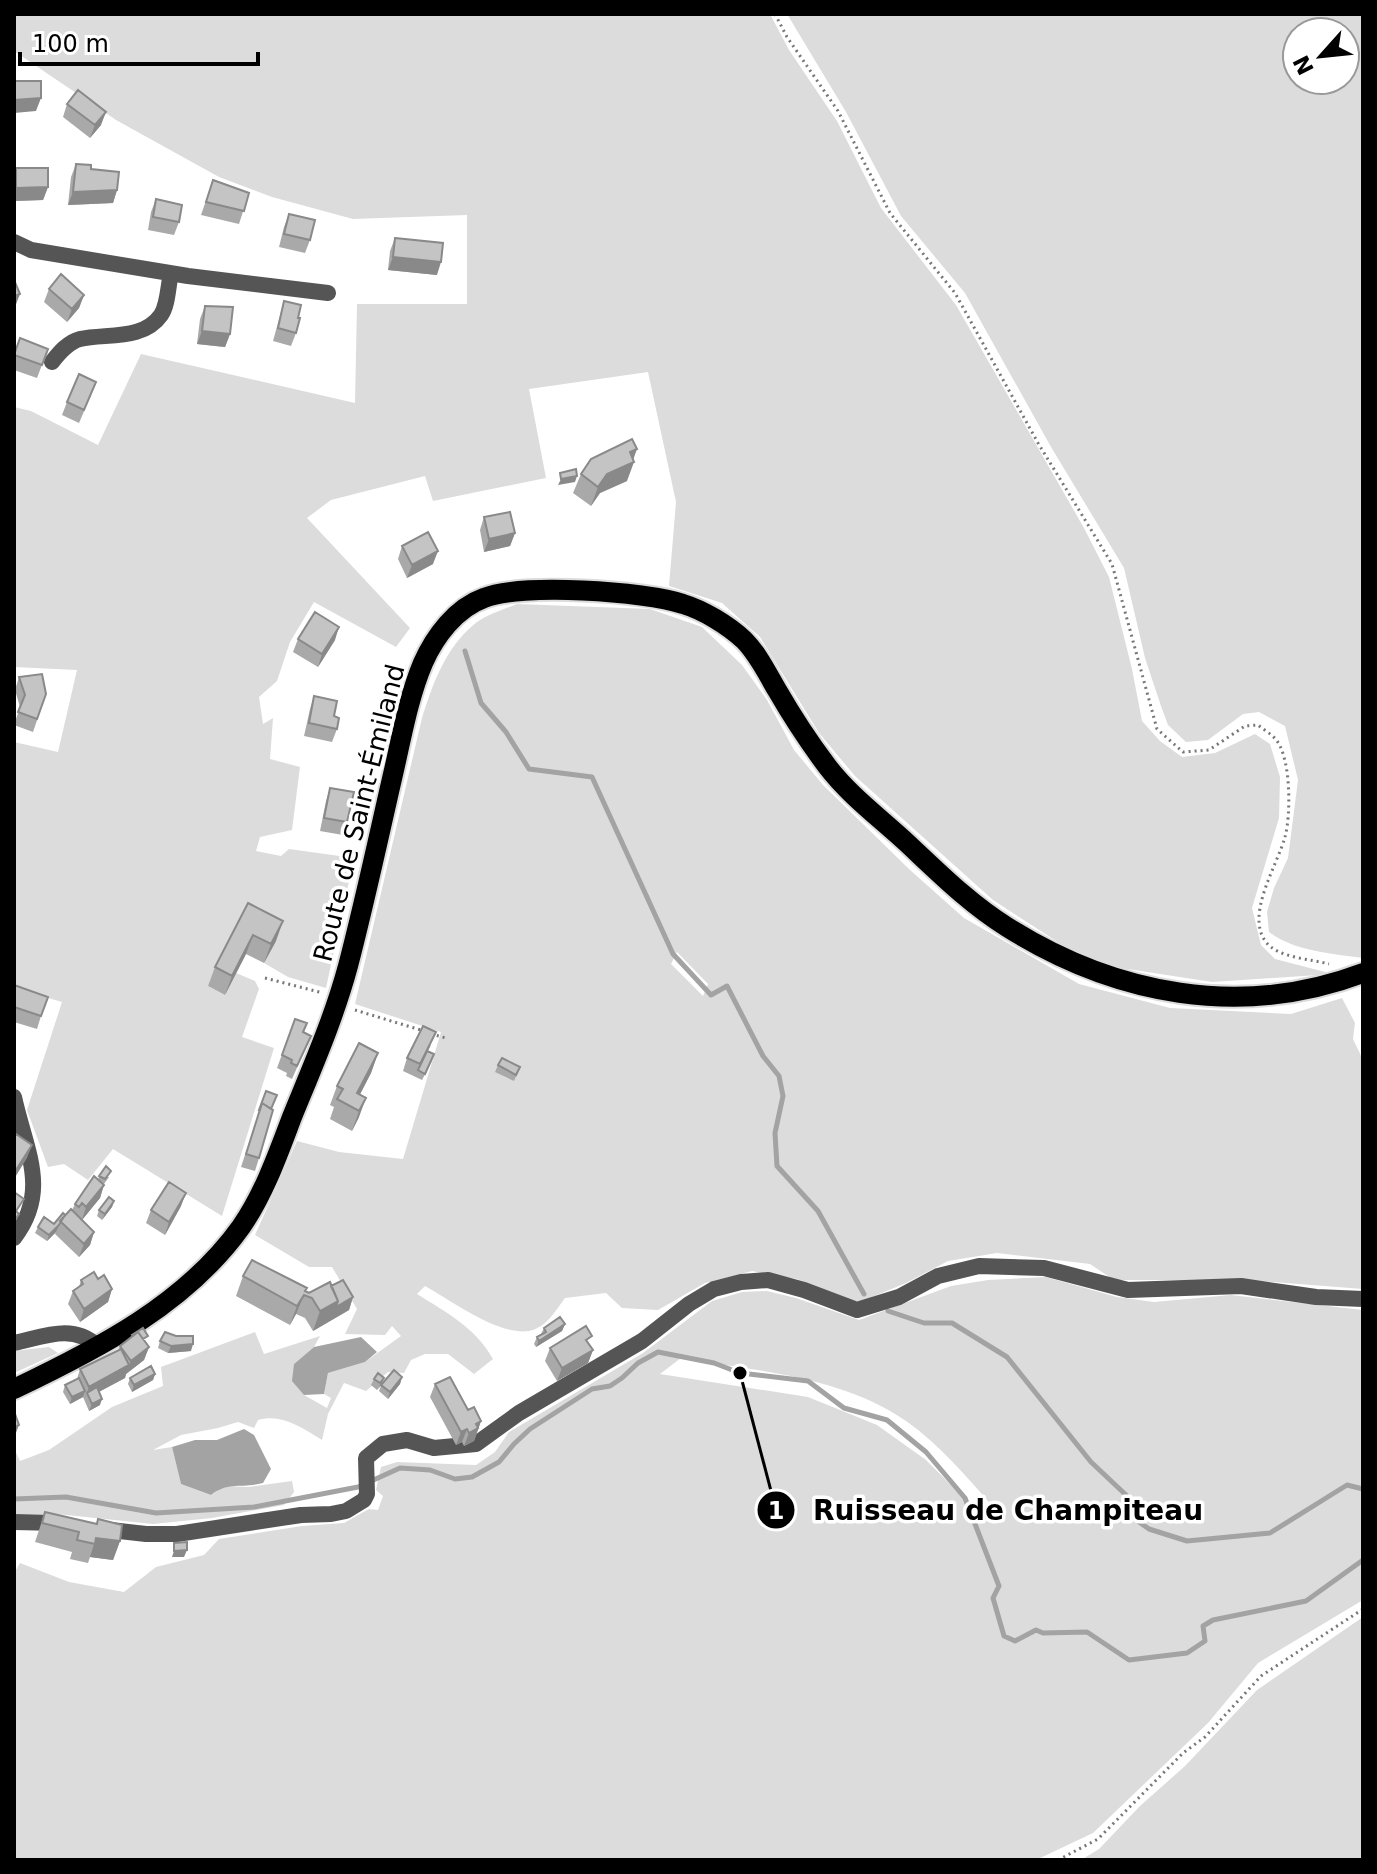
<svg xmlns="http://www.w3.org/2000/svg" width="1377" height="1874" font-family="'DejaVu Sans',sans-serif">
	<style>
		.green { fill: #dcdcdc; fill-rule: evenodd }
		.water { fill: #a3a3a3 }
		.lines { fill: none; stroke-linecap: round; stroke-linejoin: round }
		.stream { stroke: #a3a3a3; stroke-width: 5 }
		.major-casing { stroke: #dbdbdb; stroke-width: 24 }
		.path { stroke: #777; stroke-width: 3; stroke-dasharray: 2 4; stroke-linecap: butt }
		.minor { stroke: #555; stroke-width: 16 }
		.major { stroke: #000; stroke-width: 20 }
		.wall { fill: #a9a9a9 }
		.shaded-wall { fill: #898989 }
		.building { fill: #c4c4c4; stroke: #898989; stroke-width: 2 }
		.labels { text-anchor: middle; stroke-width: 7; stroke-linejoin: round; paint-order: stroke }
		.street-label { font-size: 26px; fill: #000; stroke: #fff }
		.leader { fill: none; stroke: #000; stroke-width: 3 }
		.callout-dot { fill: #000; stroke: #fff; stroke-width: 3 }
		.mark-label { font-size: 24px; text-anchor: middle; font-weight: bold; fill: #fff }
		.callout-label { font-size: 28px; text-anchor: middle; font-weight: bold; fill: #000; stroke: #fff; stroke-width: 7; stroke-linejoin: round; paint-order: stroke }
	</style>
	<rect width="100%" height="100%" fill="#fff"/>
	<!-- green -->
	<path class="green" d="M 14,14 L 770,14 L 789,50 L 837,121 L 881,208 L 956,305 L 1084,528 L 1109,577 L 1132,669 L 1142,721 L 1160,741 L 1182,757 L 1215,753 L 1255,734 L 1270,744 L 1280,777 L 1279,818 L 1252,908 L 1261,945 L 1275,959 L 1333,974 L 1212,982 L 1115,967 L 1078,955 L 993,900 L 855,776 L 819,733 L 760,637 L 722,603 L 669,586 L 676,502 L 648,372 L 529,389 L 546,478 L 433,501 L 425,476 L 331,500 L 307,518 L 410,628 L 396,647 L 314,602 L 290,642 L 277,681 L 259,697 L 263,724 L 273,718 L 270,759 L 300,767 L 292,830 L 260,837 L 256,851 L 281,856 L 289,849 L 354,858 L 326,988 L 288,977 L 264,963 L 275,941 L 241,923 L 208,986 L 225,995 L 236,973 L 255,981 L 259,989 L 242,1037 L 274,1048 L 222,1216 L 113,1149 L 88,1180 L 64,1164 L 48,1167 L 27,1110 L 62,1002 L 14,988 L 14,742 L 58,752 L 77,670 L 14,667 L 14,407 L 31,411 L 98,445 L 141,354 L 355,403 L 357,304 L 467,304 L 467,215 L 353,219 L 272,197 L 219,177 L 116,120 L 14,51 Z
		M 787,14 L 1363,14 L 1363,958 C 1333,954 1294,951 1269,932 L 1267,912 L 1274,888 L 1288,858 L 1298,780 L 1285,726 L 1259,712 L 1243,714 L 1208,740 L 1186,742 L 1168,725 L 1161,706 L 1145,658 L 1124,568 L 1051,447 L 965,293 L 901,216 L 846,112 ZM 1297,32 L 1345,32 L 1345,80 L 1297,80 Z
		M 517,604 L 650,609 L 702,627 L 742,665 L 767,700 L 794,750 L 823,785 L 910,870 L 964,918 L 1079,984 L 1170,1008 L 1291,1014 L 1342,998 L 1355,1023 L 1353,1039 L 1363,1060 L 1363,1289 L 1248,1280 L 1114,1280 L 1090,1264 L 997,1253 L 948,1261 L 906,1283 L 860,1302 L 846,1299 L 797,1279 L 752,1271 L 705,1283 L 658,1310 L 622,1308 L 606,1293 L 565,1298 C 556,1310 546,1328 529,1331 C 499,1336 452,1301 425,1286 L 417,1294 C 447,1313 475,1327 493,1359 L 474,1374 L 448,1354 L 425,1354 L 411,1360 L 404,1373 L 388,1372 L 366,1391 L 344,1383 L 328,1414 L 322,1440 C 303,1428 281,1413 258,1420 L 254,1428 L 238,1422 L 218,1428 L 181,1435 L 153,1450 L 172,1447 L 181,1484 L 211,1495 L 224,1486 L 248,1487 L 292,1481 L 294,1492 L 284,1505 L 212,1518 L 153,1524 L 57,1514 L 14,1514 L 14,1448 L 20,1461 L 49,1450 L 112,1407 L 163,1386 L 161,1367 L 255,1332 L 264,1354 L 320,1336 L 314,1347 L 294,1364 L 304,1395 L 327,1408 L 331,1398 L 324,1394 L 328,1373 L 365,1362 L 401,1336 L 392,1326 L 385,1335 L 345,1334 L 357,1309 L 332,1267 L 309,1267 L 255,1235 L 297,1141 L 339,1152 L 403,1159 L 441,1032 L 355,1004 L 422,718 C 433,683 446,646 477,622 C 488,614 505,609 517,604 ZM 677,952 L 708,984 L 703,996 L 671,964 Z
		M 1046,1277 L 1117,1297 L 1154,1302 L 1231,1295 L 1363,1310 L 1363,1600 L 1258,1663 L 1208,1723 L 1093,1833 L 1036,1860 L 14,1860 L 14,1573 L 20,1563 L 69,1582 L 124,1592 L 156,1567 L 204,1555 L 219,1539 L 302,1526 L 344,1523 L 369,1509 L 378,1510 L 383,1496 L 376,1490 L 381,1467 L 397,1462 L 476,1465 L 495,1452 L 509,1432 L 643,1353 L 712,1301 L 742,1292 L 767,1291 L 796,1298 L 859,1320 L 951,1286 L 988,1280 ZM 681,1358 C 756,1371 841,1376 906,1421 C 939,1444 967,1477 994,1508 L 982,1516 L 926,1460 L 877,1425 L 808,1397 L 660,1374 Z
		M 49,1347 L 58,1353 L 14,1373 L 14,1351 Z
		M 1363,1617 L 1363,1860 L 1081,1860 L 1099,1849 L 1140,1806 L 1185,1766 L 1257,1690 Z"/>
	<!-- water -->
	<path class="water" d="M 361,1337 L 377,1352 L 365,1362 L 328,1373 L 324,1394 L 304,1395 L 292,1381 L 294,1364 L 314,1347 Z
		M 244,1429 L 254,1435 L 271,1469 L 263,1483 C 241,1489 229,1481 211,1495 L 181,1484 L 172,1447 L 195,1440 L 217,1440 Z"/>
	<g class="lines">
		<!-- stream -->
		<path class="stream" d="M 465,651 L 481,703 L 506,732 L 529,769 L 592,777 L 673,954 L 711,995 L 727,986 L 763,1056 L 779,1076 L 783,1096 L 775,1133 L 777,1166 L 818,1211 L 864,1294
			M 888,1311 L 924,1323 L 952,1323 L 1007,1357 L 1091,1462 L 1126,1495 L 1139,1522 L 1149,1529 L 1187,1541 L 1270,1533 L 1347,1485 L 1363,1489
			M 14,1499 L 66,1497 L 156,1513 L 254,1507 L 358,1487 L 400,1468 L 430,1470 L 455,1479 L 472,1477 L 499,1462 L 514,1444 L 530,1429 L 592,1389 L 610,1386 L 622,1378 L 638,1363 L 658,1352 L 714,1363 L 740,1373 L 808,1381 L 844,1408 L 887,1420 L 926,1452 L 965,1498 L 999,1586 L 993,1598 L 1004,1636 L 1015,1641 L 1036,1630 L 1043,1633 L 1087,1632 L 1129,1660 L 1187,1653 L 1205,1641 L 1203,1626 L 1213,1620 L 1306,1601 L 1363,1560"/>
		<!-- major casing -->
		<g class="major-casing">
			<path id="major" d="M 14,1389 C 98,1349 186,1304 241,1227 C 264,1194 278,1154 292,1117 C 312,1068 334,1018 348,966 C 365,901 379,835 394,770 C 402,735 409,696 423,663 C 435,636 456,608 484,598 C 520,583 645,591 683,604 C 703,610 728,625 744,640 C 758,654 767,673 777,690 C 792,716 809,742 827,766 C 849,795 880,818 907,843 C 939,873 970,904 1007,927 C 1115,995 1241,1019 1363,973"/>
		</g>
		<!-- path -->
		<path class="path" d="M 775,14 L 787,37 L 838,111 L 890,213 L 955,293 L 1038,443 L 1112,564 L 1157,729 L 1183,752 L 1209,750 L 1245,726 L 1258,725 C 1264,730 1272,734 1277,741 C 1291,760 1291,815 1285,837 C 1277,866 1245,915 1266,942 C 1278,958 1311,959 1329,964
			M 265,978 L 323,993
			M 355,1010 L 424,1031
			M 431,1034 L 446,1038
			M 1058,1860 L 1098,1839 L 1183,1753 L 1205,1737 L 1261,1676 L 1363,1609"/>
		<!-- minor -->
		<path class="minor" d="M 14,242 L 31,250 L 188,276 L 328,293
			M 52,362 C 59,353 68,342 80,339 C 106,333 143,341 161,315 C 168,305 168,286 171,273
			M 14,1097 C 25,1149 51,1190 14,1238
			M 14,1343 C 43,1337 73,1323 97,1346
			M 14,1522 L 59,1523
			M 102,1529 L 146,1534 L 177,1534 L 301,1515 L 331,1514 L 346,1511 L 364,1500 L 367,1494 L 366,1458 L 383,1444 L 407,1440 L 434,1448 L 476,1444 L 519,1413 L 642,1341 L 689,1304 L 714,1289 L 741,1282 L 768,1280 L 804,1290 L 857,1310 L 899,1297 L 938,1276 L 979,1266 L 1044,1268 L 1128,1290 L 1241,1286 L 1316,1297 L 1363,1299"/>
		<!-- major -->
		<use href="#major" class="major"/>
	</g>
	<!-- wall -->
	<path class="wall" d="M 67,104 L 101,125 L 90,138 L 63,117 Z
		M 76,164 L 91,169 L 117,190 L 113,203 L 68,205 L 71,177 Z
		M 16,168 L 48,187 L 43,200 L 14,201 L 14,175 Z
		M 213,180 L 249,193 L 239,224 L 201,215 Z
		M 156,199 L 179,222 L 174,235 L 148,230 L 151,212 Z
		M 289,214 L 310,240 L 305,253 L 279,247 L 284,227 Z
		M 395,238 L 437,275 L 388,270 L 390,251 Z
		M 49,289 L 84,295 L 79,308 L 67,322 L 44,302 Z
		M 284,301 L 298,318 L 296,333 L 291,346 L 273,341 Z
		M 205,306 L 230,334 L 225,347 L 197,344 L 200,319 Z
		M 48,349 L 37,378 L 14,370 L 14,354 Z
		M 91,395 L 79,423 L 62,415 L 67,402 Z
		M 581,474 L 627,481 L 600,493 L 591,506 L 573,493 Z
		M 484,517 L 515,533 L 510,546 L 484,552 L 480,530 Z
		M 402,546 L 433,564 L 407,578 L 398,559 Z
		M 298,639 L 335,640 L 318,667 L 293,652 Z
		M 19,677 L 46,694 L 33,732 L 14,725 L 20,707 L 15,690 Z
		M 314,696 L 334,716 L 337,729 L 332,742 L 304,736 L 310,709 Z
		M 330,788 L 347,822 L 343,835 L 320,831 L 326,801 Z
		M 248,903 L 276,941 L 264,963 L 246,954 L 225,995 L 208,986 L 215,967 Z
		M 14,985 L 41,1016 L 37,1029 L 14,1022 Z
		M 295,1019 L 303,1033 L 311,1036 L 292,1079 L 286,1076 L 287,1073 L 277,1068 Z
		M 431,1045 L 428,1051 L 432,1061 L 422,1080 L 403,1071 L 407,1058 Z
		M 378,1053 L 371,1073 L 360,1094 L 359,1117 L 352,1131 L 330,1119 L 334,1107 L 330,1105 L 337,1086 Z
		M 498,1065 L 520,1067 L 514,1081 L 495,1072 Z
		M 266,1091 L 272,1109 L 259,1158 L 255,1171 L 241,1167 Z
		M 99,1176 L 109,1177 L 104,1184 L 100,1198 L 82,1220 L 94,1232 L 90,1245 L 79,1257 L 55,1234 L 56,1232 L 47,1241 L 35,1233 L 38,1227 L 54,1224 L 72,1210 L 75,1204 L 98,1180 Z
		M 114,1201 L 112,1207 L 102,1220 L 97,1216 L 99,1210 Z
		M 181,1206 L 165,1235 L 146,1223 L 151,1210 Z
		M 243,1276 L 306,1291 L 309,1293 L 331,1286 L 353,1297 L 349,1310 L 313,1331 L 305,1318 L 296,1314 L 290,1325 L 236,1296 Z
		M 98,1279 L 112,1289 L 108,1302 L 80,1322 L 68,1304 L 73,1291 L 79,1287 L 81,1280 Z
		M 565,1324 L 562,1331 L 536,1347 L 534,1344 L 537,1337 L 541,1334 L 544,1328 Z
		M 132,1335 L 146,1342 L 149,1347 L 144,1360 L 126,1374 L 125,1378 L 99,1392 L 100,1405 L 89,1411 L 83,1397 L 70,1404 L 63,1392 L 65,1385 L 77,1379 L 80,1369 L 118,1350 L 120,1346 L 131,1338 Z
		M 160,1341 L 191,1351 L 168,1353 L 158,1348 Z
		M 589,1344 L 593,1350 L 588,1363 L 557,1381 L 545,1361 L 550,1348 Z
		M 155,1374 L 153,1380 L 132,1392 L 128,1384 L 130,1378 Z
		M 402,1377 L 400,1384 L 388,1399 L 379,1391 L 381,1386 L 377,1390 L 371,1385 L 374,1379 L 384,1378 L 382,1384 Z
		M 435,1384 L 481,1421 L 474,1441 L 464,1446 L 462,1442 L 456,1445 L 430,1397 Z
		M 45,1512 L 120,1541 L 113,1560 L 90,1557 L 88,1563 L 70,1559 L 72,1552 L 35,1542 Z"/>
	<!-- shaded-wall -->
	<path class="shaded-wall" d="M 41,98 L 36,111 L 14,113 L 14,100 Z
		M 106,112 L 101,125 L 90,138 L 95,125 Z
		M 48,187 L 43,200 L 14,201 L 14,194 L 16,188 Z
		M 117,190 L 113,203 L 68,205 L 73,192 Z
		M 393,257 L 441,262 L 437,275 L 388,270 Z
		M 20,294 L 15,307 L 14,308 L 14,296 Z
		M 84,295 L 79,308 L 67,322 L 72,309 Z
		M 202,331 L 230,334 L 225,347 L 197,344 Z
		M 637,449 L 632,463 L 634,462 L 627,481 L 600,493 L 591,506 L 598,487 L 607,474 L 630,452 Z
		M 577,476 L 575,482 L 558,485 L 561,479 Z
		M 515,533 L 510,546 L 484,552 L 489,539 Z
		M 438,551 L 433,564 L 407,578 L 412,565 Z
		M 339,627 L 335,640 L 318,667 L 322,654 Z
		M 283,921 L 276,941 L 264,963 L 271,944 Z
		M 253,935 L 246,954 L 225,995 L 232,976 Z
		M 378,1053 L 371,1073 L 353,1108 L 357,1093 Z
		M 366,1098 L 359,1117 L 352,1131 L 359,1111 Z
		M 32,1145 L 27,1158 L 14,1179 L 14,1173 Z
		M 104,1185 L 100,1198 L 82,1220 L 86,1207 Z
		M 186,1193 L 181,1206 L 165,1235 L 169,1222 Z
		M 114,1201 L 112,1207 L 102,1220 L 105,1214 Z
		M 59,1225 L 56,1232 L 47,1241 L 49,1235 Z
		M 94,1232 L 90,1245 L 79,1257 L 84,1244 Z
		M 112,1289 L 108,1302 L 80,1322 L 84,1309 Z
		M 304,1295 L 296,1314 L 290,1325 L 297,1306 Z
		M 353,1297 L 349,1310 L 313,1331 L 320,1311 L 338,1301 Z
		M 565,1324 L 562,1331 L 536,1347 L 539,1341 Z
		M 193,1344 L 191,1351 L 168,1353 L 171,1346 Z
		M 149,1347 L 144,1360 L 126,1374 L 125,1378 L 89,1397 L 87,1393 L 84,1400 L 89,1387 L 129,1365 L 131,1361 Z
		M 593,1350 L 588,1363 L 557,1381 L 562,1368 Z
		M 155,1374 L 153,1380 L 132,1392 L 134,1385 Z
		M 402,1377 L 400,1384 L 388,1399 L 390,1392 Z
		M 85,1391 L 83,1397 L 70,1404 L 72,1397 Z
		M 102,1399 L 100,1405 L 89,1411 L 92,1404 Z
		M 481,1421 L 474,1441 L 464,1446 L 469,1433 L 476,1424 Z
		M 19,1425 L 14,1438 L 14,1427 Z
		M 467,1429 L 462,1442 L 456,1445 L 461,1432 Z
		M 96,1538 L 120,1541 L 113,1560 L 90,1557 Z
		M 187,1550 L 184,1557 L 172,1557 L 174,1551 Z"/>
	<!-- building -->
	<path class="building" d="M 14,81 L 41,81 L 41,98 L 14,100 Z
		M 78,90 L 106,112 L 95,125 L 67,104 Z
		M 76,164 L 91,165 L 91,169 L 119,172 L 117,190 L 73,192 Z
		M 16,168 L 48,168 L 48,187 L 16,188 Z
		M 213,180 L 249,193 L 244,211 L 206,202 Z
		M 156,199 L 182,205 L 179,222 L 153,217 Z
		M 289,214 L 315,220 L 310,240 L 284,234 Z
		M 395,238 L 443,243 L 441,262 L 393,257 Z
		M 61,274 L 84,295 L 72,309 L 49,289 Z
		M 14,280 L 20,294 L 14,296 Z
		M 284,301 L 301,305 L 298,318 L 300,318 L 296,333 L 278,328 Z
		M 205,306 L 233,307 L 230,334 L 202,331 Z
		M 20,338 L 48,349 L 42,365 L 14,355 Z
		M 79,374 L 96,382 L 84,410 L 67,402 Z
		M 632,439 L 637,449 L 630,452 L 634,462 L 607,474 L 598,487 L 581,474 L 591,459 Z
		M 576,469 L 577,476 L 561,479 L 560,473 Z
		M 510,512 L 515,533 L 489,539 L 484,517 Z
		M 428,532 L 438,551 L 412,565 L 402,546 Z
		M 315,612 L 339,627 L 322,654 L 298,639 Z
		M 42,674 L 46,694 L 37,719 L 18,712 L 25,695 L 19,677 Z
		M 314,696 L 337,701 L 334,716 L 339,718 L 337,729 L 309,723 Z
		M 330,788 L 354,792 L 347,822 L 324,818 Z
		M 248,903 L 283,921 L 271,944 L 253,935 L 232,976 L 215,967 Z
		M 14,985 L 48,997 L 41,1016 L 14,1007 Z
		M 295,1019 L 307,1023 L 303,1032 L 311,1036 L 297,1066 L 291,1063 L 292,1060 L 282,1055 Z
		M 423,1026 L 436,1032 L 420,1064 L 407,1058 Z
		M 359,1043 L 378,1053 L 357,1093 L 366,1098 L 359,1111 L 337,1099 L 343,1089 L 337,1086 Z
		M 427,1051 L 434,1054 L 425,1074 L 418,1070 Z
		M 502,1058 L 520,1067 L 516,1075 L 498,1065 Z
		M 266,1091 L 277,1095 L 271,1109 L 262,1103 L 260,1110 L 259,1110 Z
		M 262,1103 L 273,1110 L 259,1158 L 246,1154 Z
		M 16,1134 L 32,1145 L 14,1173 L 14,1138 Z
		M 106,1166 L 111,1171 L 105,1179 L 99,1176 Z
		M 94,1176 L 104,1185 L 86,1207 L 82,1203 L 79,1207 L 75,1204 Z
		M 169,1182 L 186,1193 L 169,1222 L 151,1210 Z
		M 14,1192 L 24,1199 L 16,1211 L 19,1214 L 14,1221 Z
		M 109,1197 L 114,1201 L 105,1214 L 99,1210 Z
		M 71,1209 L 94,1232 L 84,1244 L 60,1221 Z
		M 63,1213 L 65,1215 L 59,1225 L 49,1235 L 38,1227 L 44,1217 L 54,1224 Z
		M 252,1260 L 307,1288 L 305,1291 L 309,1293 L 330,1282 L 338,1301 L 320,1311 L 312,1298 L 304,1295 L 297,1306 L 243,1276 Z
		M 94,1272 L 98,1279 L 104,1275 L 112,1289 L 84,1309 L 73,1291 L 83,1284 L 81,1280 Z
		M 343,1280 L 353,1297 L 336,1307 L 338,1301 L 331,1286 Z
		M 560,1317 L 565,1324 L 539,1341 L 537,1337 L 546,1332 L 544,1328 Z
		M 586,1326 L 592,1336 L 586,1340 L 593,1350 L 562,1368 L 550,1348 Z
		M 143,1328 L 148,1336 L 143,1339 L 138,1332 L 133,1336 L 132,1335 Z
		M 138,1332 L 149,1347 L 131,1361 L 120,1346 Z
		M 165,1332 L 176,1336 L 193,1336 L 193,1344 L 171,1346 L 160,1341 Z
		M 121,1349 L 129,1365 L 89,1387 L 80,1369 Z
		M 151,1366 L 155,1374 L 134,1385 L 130,1378 Z
		M 394,1370 L 402,1377 L 390,1392 L 381,1385 Z
		M 378,1373 L 384,1378 L 380,1383 L 374,1379 Z
		M 450,1377 L 468,1410 L 474,1407 L 481,1421 L 476,1424 L 478,1428 L 469,1433 L 467,1429 L 461,1432 L 435,1384 Z
		M 79,1378 L 85,1391 L 72,1397 L 65,1385 Z
		M 97,1387 L 102,1399 L 92,1404 L 87,1393 Z
		M 14,1411 L 19,1425 L 14,1427 Z
		M 45,1512 L 97,1524 L 98,1519 L 122,1525 L 120,1541 L 96,1538 L 95,1544 L 77,1540 L 79,1532 L 42,1523 Z
		M 187,1542 L 187,1550 L 174,1551 L 174,1543 Z"/>
	<g class="labels">
		<!-- street labels -->
		<g class="street-label">
			<text transform="translate(359 813) rotate(-76)" y="9">Route de Saint-Émiland</text>
		</g>
	</g>
	<!-- callouts -->
	<path class="leader" d="M740 1373L776 1510"/>
	<g class="callout-dot">
		<circle cx="740" cy="1373" r="8"/>
		<circle cx="776" cy="1510" r="20"/>
	</g>
	<g class="mark-label">
		<text x="776" y="1519">1</text>
	</g>
	<g class="callout-label">
		<text x="1008" y="1520">Ruisseau de Champiteau</text>
	</g>
	<!-- border -->
	<rect width="1377" height="1874" fill="none" stroke="#000000" stroke-width="32"/>
	<!-- north arrow -->
	<g transform="translate(1321 56) rotate(243)"><circle r="38" fill="#ffffff" stroke="#999999" stroke-width="2"/>
	<path d="M0-6L14 30L0 20L-14 30Z" fill="#000000"/>
	<text y="-12" font-size="22" font-weight="bold" text-anchor="middle" fill="#000000">N</text>
	</g>
	<!-- scale -->
	<path d="M20 52v12h238v-12" fill="none" stroke="#000000" stroke-width="4"/>
	<text x="32" y="52" font-size="24" fill="#000000" stroke="#ffffff" stroke-width="6" paint-order="stroke">100 m</text>
</svg>
